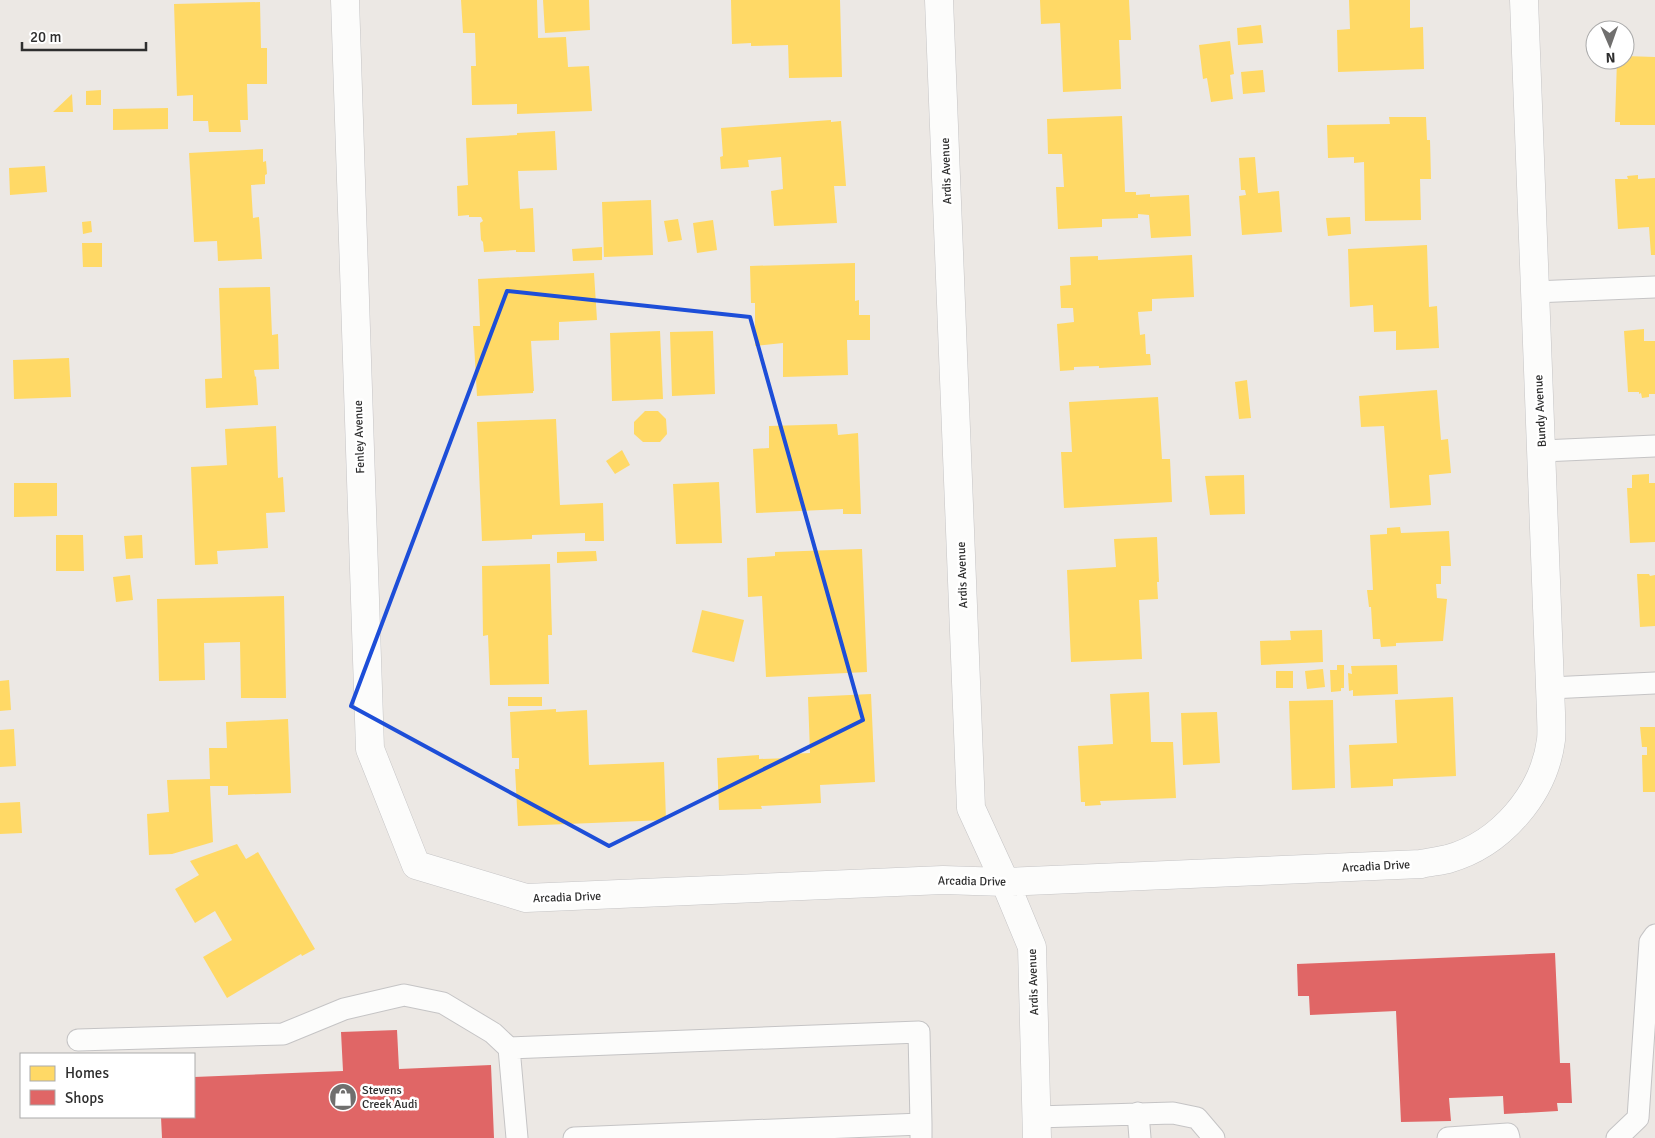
<svg xmlns="http://www.w3.org/2000/svg" width="1655" height="1138" font-family="Signika,sans-serif">
	<style>
		.homes { fill: #ffd966 }
		.shops { fill: #e06666 }
		.lines { fill: none; stroke-linecap: round; stroke-linejoin: round }
		.lane-casing { stroke: #c5c4c5; stroke-width: 23 }
		.street-casing { stroke: #c5c4c5; stroke-width: 29 }
		.lane { stroke: #fcfcfb; stroke-width: 21 }
		.street { stroke: #fcfcfb; stroke-width: 28 }
		.marked { fill: none; stroke: #1d4ed8; stroke-width: 4; stroke-linejoin: round }
		.labels { text-anchor: middle; stroke-width: 5; stroke-linejoin: round; paint-order: stroke }
		.street-label { font-size: 12px; fill: #2e2e2e; stroke: #fff }
		.poi-label { font-size: 12px; fill: #2e2e2e; stroke: #fff; text-anchor: start }
	</style>
	<rect width="100%" height="100%" fill="#ece8e4"/>
	<!-- homes -->
	<path class="homes" d="M 461,0 L 537,0 L 538,38 L 566,37 L 568,67 L 589,66 L 592,111 L 517,114 L 517,104 L 472,105 L 471,66 L 476,66 L 475,33 L 463,33 Z
		M 543,0 L 589,0 L 590,30 L 545,33 Z
		M 731,0 L 840,0 L 842,77 L 789,78 L 788,45 L 751,46 L 751,43 L 732,44 Z
		M 1040,0 L 1129,0 L 1131,40 L 1119,40 L 1121,89 L 1063,92 L 1060,23 L 1041,24 Z
		M 1349,0 L 1410,0 L 1410,28 L 1423,27 L 1424,69 L 1338,72 L 1337,30 L 1350,29 Z
		M 260,2 L 261,48 L 267,48 L 267,84 L 247,84 L 248,120 L 240,120 L 241,132 L 209,132 L 208,121 L 193,121 L 193,95 L 177,96 L 174,4 Z
		M 1261,25 L 1263,43 L 1238,45 L 1237,28 Z
		M 1230,41 L 1234,74 L 1230,75 L 1233,99 L 1211,102 L 1207,78 L 1203,79 L 1199,45 Z
		M 1625,56 L 1655,57 L 1655,125 L 1620,125 L 1620,122 L 1615,122 L 1617,60 L 1625,60 Z
		M 1263,70 L 1265,92 L 1243,94 L 1241,72 Z
		M 101,90 L 101,105 L 86,105 L 86,91 Z
		M 72,94 L 73,112 L 53,112 Z
		M 168,108 L 168,129 L 113,130 L 113,109 Z
		M 1122,116 L 1125,192 L 1136,192 L 1136,195 L 1150,194 L 1150,197 L 1189,195 L 1191,236 L 1151,238 L 1149,215 L 1138,214 L 1138,218 L 1102,219 L 1102,227 L 1058,229 L 1056,187 L 1064,187 L 1062,154 L 1048,154 L 1047,119 Z
		M 1389,117 L 1426,117 L 1427,140 L 1430,140 L 1431,179 L 1420,179 L 1421,220 L 1365,221 L 1364,162 L 1354,163 L 1354,157 L 1328,158 L 1327,125 L 1390,124 Z
		M 831,120 L 831,122 L 841,121 L 846,186 L 834,186 L 837,223 L 774,226 L 771,191 L 783,189 L 781,157 L 748,160 L 749,167 L 721,169 L 720,157 L 723,156 L 721,128 Z
		M 555,131 L 557,170 L 518,171 L 520,209 L 533,208 L 535,252 L 516,252 L 516,250 L 484,252 L 483,242 L 481,240 L 480,223 L 483,221 L 481,217 L 469,217 L 469,215 L 458,216 L 457,186 L 468,185 L 466,138 L 517,135 L 517,133 Z
		M 263,149 L 263,162 L 266,161 L 267,174 L 265,175 L 265,184 L 251,185 L 253,218 L 259,217 L 262,259 L 218,261 L 217,241 L 194,242 L 189,153 Z
		M 1255,157 L 1258,193 L 1279,191 L 1282,232 L 1242,235 L 1239,196 L 1246,195 L 1245,190 L 1241,190 L 1239,158 Z
		M 45,166 L 47,192 L 10,195 L 9,168 Z
		M 1638,175 L 1638,179 L 1655,178 L 1655,255 L 1651,255 L 1649,227 L 1618,229 L 1615,179 L 1628,179 L 1627,176 Z
		M 651,200 L 653,255 L 604,257 L 602,202 Z
		M 1350,217 L 1351,234 L 1328,236 L 1326,218 Z
		M 678,219 L 682,240 L 668,242 L 664,221 Z
		M 713,220 L 717,250 L 697,253 L 693,223 Z
		M 91,221 L 92,232 L 83,234 L 82,222 Z
		M 82,243 L 102,243 L 102,267 L 83,267 Z
		M 1427,245 L 1429,307 L 1437,306 L 1439,348 L 1396,350 L 1396,331 L 1374,332 L 1373,305 L 1350,307 L 1348,249 Z
		M 602,247 L 602,260 L 573,261 L 572,249 Z
		M 1192,255 L 1194,297 L 1152,299 L 1152,311 L 1138,312 L 1140,335 L 1145,334 L 1146,354 L 1150,354 L 1151,365 L 1099,368 L 1099,366 L 1074,367 L 1074,370 L 1060,371 L 1057,324 L 1074,322 L 1073,308 L 1061,308 L 1060,286 L 1071,285 L 1070,257 L 1098,256 L 1098,260 Z
		M 855,263 L 855,301 L 859,300 L 859,315 L 870,315 L 870,340 L 847,340 L 848,375 L 783,377 L 783,343 L 755,346 L 755,303 L 751,303 L 750,266 Z
		M 594,273 L 597,320 L 559,322 L 559,340 L 531,341 L 534,391 L 533,391 L 533,393 L 477,396 L 473,326 L 480,326 L 478,279 Z
		M 270,287 L 272,335 L 278,334 L 279,369 L 254,370 L 255,377 L 256,376 L 258,405 L 206,408 L 205,379 L 222,378 L 219,288 Z
		M 1644,329 L 1644,341 L 1655,341 L 1655,394 L 1649,394 L 1649,397 L 1642,398 L 1641,393 L 1639,394 L 1639,392 L 1628,392 L 1624,331 Z
		M 660,331 L 663,399 L 612,401 L 610,333 Z
		M 713,331 L 715,394 L 672,396 L 670,332 Z
		M 69,358 L 71,397 L 14,399 L 13,360 Z
		M 1247,380 L 1251,418 L 1239,419 L 1235,382 Z
		M 1437,390 L 1441,440 L 1448,439 L 1451,473 L 1429,475 L 1431,505 L 1390,508 L 1384,426 L 1361,427 L 1359,396 Z
		M 1158,397 L 1162,459 L 1170,459 L 1172,502 L 1064,508 L 1061,452 L 1072,452 L 1069,402 Z
		M 645,411 L 658,411 L 666,419 L 667,434 L 660,442 L 643,442 L 634,434 L 634,422 Z
		M 556,419 L 560,505 L 603,503 L 604,541 L 585,541 L 585,533 L 532,535 L 532,539 L 482,541 L 477,422 Z
		M 837,424 L 838,435 L 858,433 L 861,514 L 843,514 L 843,509 L 756,513 L 753,449 L 769,448 L 769,426 Z
		M 276,426 L 278,478 L 283,477 L 285,512 L 266,513 L 268,548 L 217,551 L 218,564 L 195,565 L 191,467 L 227,465 L 225,429 Z
		M 622,450 L 630,465 L 615,474 L 606,461 Z
		M 1649,474 L 1649,483 L 1655,483 L 1655,542 L 1630,543 L 1627,488 L 1632,488 L 1632,475 Z
		M 1244,475 L 1245,514 L 1210,515 L 1205,476 Z
		M 719,482 L 722,543 L 676,544 L 673,484 Z
		M 14,483 L 57,483 L 57,516 L 14,517 Z
		M 1400,527 L 1401,533 L 1449,531 L 1451,566 L 1441,566 L 1441,584 L 1436,584 L 1437,598 L 1447,599 L 1443,641 L 1396,643 L 1396,646 L 1381,647 L 1380,639 L 1373,639 L 1371,607 L 1369,607 L 1367,590 L 1373,590 L 1370,535 L 1387,534 L 1387,528 Z
		M 56,535 L 83,535 L 84,571 L 56,571 Z
		M 142,535 L 143,558 L 126,559 L 124,536 Z
		M 1157,537 L 1159,582 L 1157,582 L 1158,599 L 1139,600 L 1142,659 L 1071,662 L 1067,570 L 1116,567 L 1114,539 Z
		M 862,549 L 867,672 L 766,677 L 762,596 L 748,597 L 747,558 L 775,556 L 775,552 Z
		M 596,551 L 597,561 L 557,563 L 557,552 Z
		M 550,564 L 552,635 L 548,635 L 549,684 L 490,685 L 488,635 L 483,636 L 482,566 Z
		M 1637,574 L 1649,574 L 1650,576 L 1655,575 L 1655,626 L 1640,627 Z
		M 130,575 L 133,600 L 116,602 L 113,577 Z
		M 284,596 L 286,698 L 241,698 L 240,642 L 204,643 L 205,680 L 159,681 L 157,599 Z
		M 702,610 L 744,620 L 734,662 L 692,652 Z
		M 1322,630 L 1323,662 L 1261,665 L 1260,641 L 1291,640 L 1290,631 Z
		M 1337,665 L 1344,665 L 1344,688 L 1341,688 L 1341,691 L 1331,692 L 1330,670 L 1337,670 Z
		M 1397,665 L 1398,694 L 1353,696 L 1353,690 L 1349,691 L 1348,673 L 1352,674 L 1351,666 Z
		M 1323,669 L 1325,687 L 1307,689 L 1305,671 Z
		M 1276,671 L 1293,671 L 1293,688 L 1276,688 Z
		M 9,680 L 11,710 L 0,711 L 0,681 Z
		M 1149,692 L 1151,742 L 1173,742 L 1176,798 L 1100,801 L 1101,805 L 1085,806 L 1085,802 L 1081,802 L 1078,746 L 1113,744 L 1110,694 Z
		M 871,694 L 875,782 L 820,785 L 821,803 L 761,806 L 762,809 L 719,810 L 717,758 L 759,755 L 759,759 L 791,758 L 790,754 L 810,753 L 808,697 Z
		M 508,697 L 542,697 L 542,706 L 508,706 Z
		M 1453,697 L 1456,776 L 1393,779 L 1393,786 L 1351,788 L 1349,745 L 1397,743 L 1395,700 Z
		M 1333,700 L 1335,788 L 1292,790 L 1289,701 Z
		M 556,709 L 556,712 L 587,710 L 589,765 L 664,762 L 666,820 L 518,826 L 515,769 L 519,769 L 519,758 L 512,758 L 510,712 Z
		M 1217,712 L 1220,763 L 1183,765 L 1181,713 Z
		M 288,719 L 291,793 L 228,795 L 228,786 L 210,786 L 213,842 L 172,854 L 149,855 L 147,814 L 169,812 L 167,780 L 210,779 L 209,748 L 227,748 L 226,722 Z
		M 1640,727 L 1655,727 L 1655,792 L 1643,792 L 1642,755 L 1647,755 L 1647,747 L 1642,747 Z
		M 14,729 L 16,766 L 0,767 L 0,730 Z
		M 20,802 L 22,833 L 0,834 L 0,803 Z
		M 237,844 L 246,859 L 258,852 L 315,949 L 302,956 L 301,954 L 227,998 L 203,957 L 232,940 L 215,911 L 195,923 L 175,889 L 199,875 L 190,861 Z"/>
	<!-- shops -->
	<path class="shops" d="M 1555,953 L 1560,1063 L 1570,1063 L 1572,1103 L 1557,1103 L 1558,1111 L 1504,1114 L 1503,1096 L 1449,1098 L 1451,1121 L 1401,1122 L 1396,1011 L 1310,1015 L 1309,996 L 1298,996 L 1297,964 Z
		M 397,1030 L 399,1069 L 491,1065 L 494,1138 L 162,1138 L 161,1117 L 194,1117 L 194,1077 L 343,1071 L 341,1032 Z"/>
	<g class="lines">
		<!-- lane casing -->
		<g class="lane-casing">
			<path id="lane" d="M 1534,292 L 1655,287
				M 1542,451 L 1655,446
				M 1550,688 L 1655,683
				M 78,1040 L 283,1034 L 344,1009 L 404,995 L 443,1003 L 493,1033 L 509,1048 L 517,1138
				M 509,1048 L 919,1032 L 921,1124
				M 1138,1113 L 1140,1138
				M 1036,1117 L 1173,1113 L 1197,1118 L 1214,1138
				M 574,1138 L 921,1124 L 921,1138
				M 1448,1138 L 1508,1134 L 1509,1138
				M 1617,1138 L 1638,1118 L 1650,942 L 1655,935"/>
		</g>
		<!-- street casing -->
		<g class="street-casing">
			<path id="street" d="M 345,0 L 370,749 L 416,865 L 526,898 L 943,880 L 1005,882 L 1421,864 C 1430,862 1439,861 1448,859 C 1501,844 1544,794 1551,740 C 1552,731 1551,721 1551,713 L 1524,0
				M 939,0 L 971,808 L 1005,882 L 1032,947 L 1037,1138"/>
		</g>
		<!-- lane -->
		<use href="#lane" class="lane"/>
		<!-- street -->
		<use href="#street" class="street"/>
	</g>
	<!-- marked area -->
	<path class="marked" d="M 507,291 L 750,317 L 863,720 L 609,846 L 351,706 Z"/>
	<!-- icons -->
	<defs>
		<g id="shop-disc" transform="scale(1.4375)"><circle r="9.5" fill="#706f6e" stroke="#fff"/><path d="M-5-2.5h2.3a2.7 3.5 0 0 1 5.4 0H5L5.5 6h-11ZM-1.5-2.5h3a1.5 2.3 0 0 0-3 0Z" fill="#fff"/></g>
	</defs>
	<g fill-rule="evenodd">
		<use href="#shop-disc" x="343" y="1097"/>
	</g>
	<g class="labels">
		<!-- street labels -->
		<g class="street-label">
			<text transform="translate(946 171) rotate(-92)" y="4">Ardis Avenue</text>
			<text transform="translate(1540 411) rotate(-93)" y="4">Bundy Avenue</text>
			<text transform="translate(359 437) rotate(-92)" y="4">Fenley Avenue</text>
			<text transform="translate(962 575) rotate(-92)" y="4">Ardis Avenue</text>
			<text transform="translate(1376 866) rotate(-3)" y="4">Arcadia Drive</text>
			<text transform="translate(972 881) rotate(1)" y="4">Arcadia Drive</text>
			<text transform="translate(567 897) rotate(-2)" y="4">Arcadia Drive</text>
			<text transform="translate(1033 982) rotate(-92)" y="4">Ardis Avenue</text>
		</g>
		<!-- poi labels -->
		<g class="poi-label">
			<text x="362" y="1094">Stevens<tspan x="362" dy="14">Creek Audi</tspan></text>
		</g>
	</g>
	<!-- legend -->
	<rect x="20" y="1053" width="175" height="65" fill="#ffffff" stroke="#ababab"/>
	<rect x="30" y="1066" width="25" height="15" fill="#ffd966" stroke="#ababab"/>
	<text x="65" y="1078" font-size="15" fill="#2e2e2e">Homes</text>
	<rect x="30" y="1090" width="25" height="15" fill="#e06666" stroke="#ababab"/>
	<text x="65" y="1103" font-size="15" fill="#2e2e2e">Shops</text>
	<!-- north arrow -->
	<g transform="translate(1610 45) rotate(178)"><circle r="24" fill="#ffffff" stroke="#ababab"/>
	<path d="M0-4L9 19L0 12L-9 19Z" fill="#706f6e"/>
	<text y="-8" font-size="14" font-weight="bold" text-anchor="middle" fill="#2e2e2e">N</text>
	</g>
	<!-- scale -->
	<path d="M22 42v8h124v-8" fill="none" stroke="#2e2e2e" stroke-width="2.5"/>
	<text x="30" y="42" font-size="15" fill="#2e2e2e" stroke="#ffffff" stroke-width="4" paint-order="stroke">20 m</text>
</svg>
